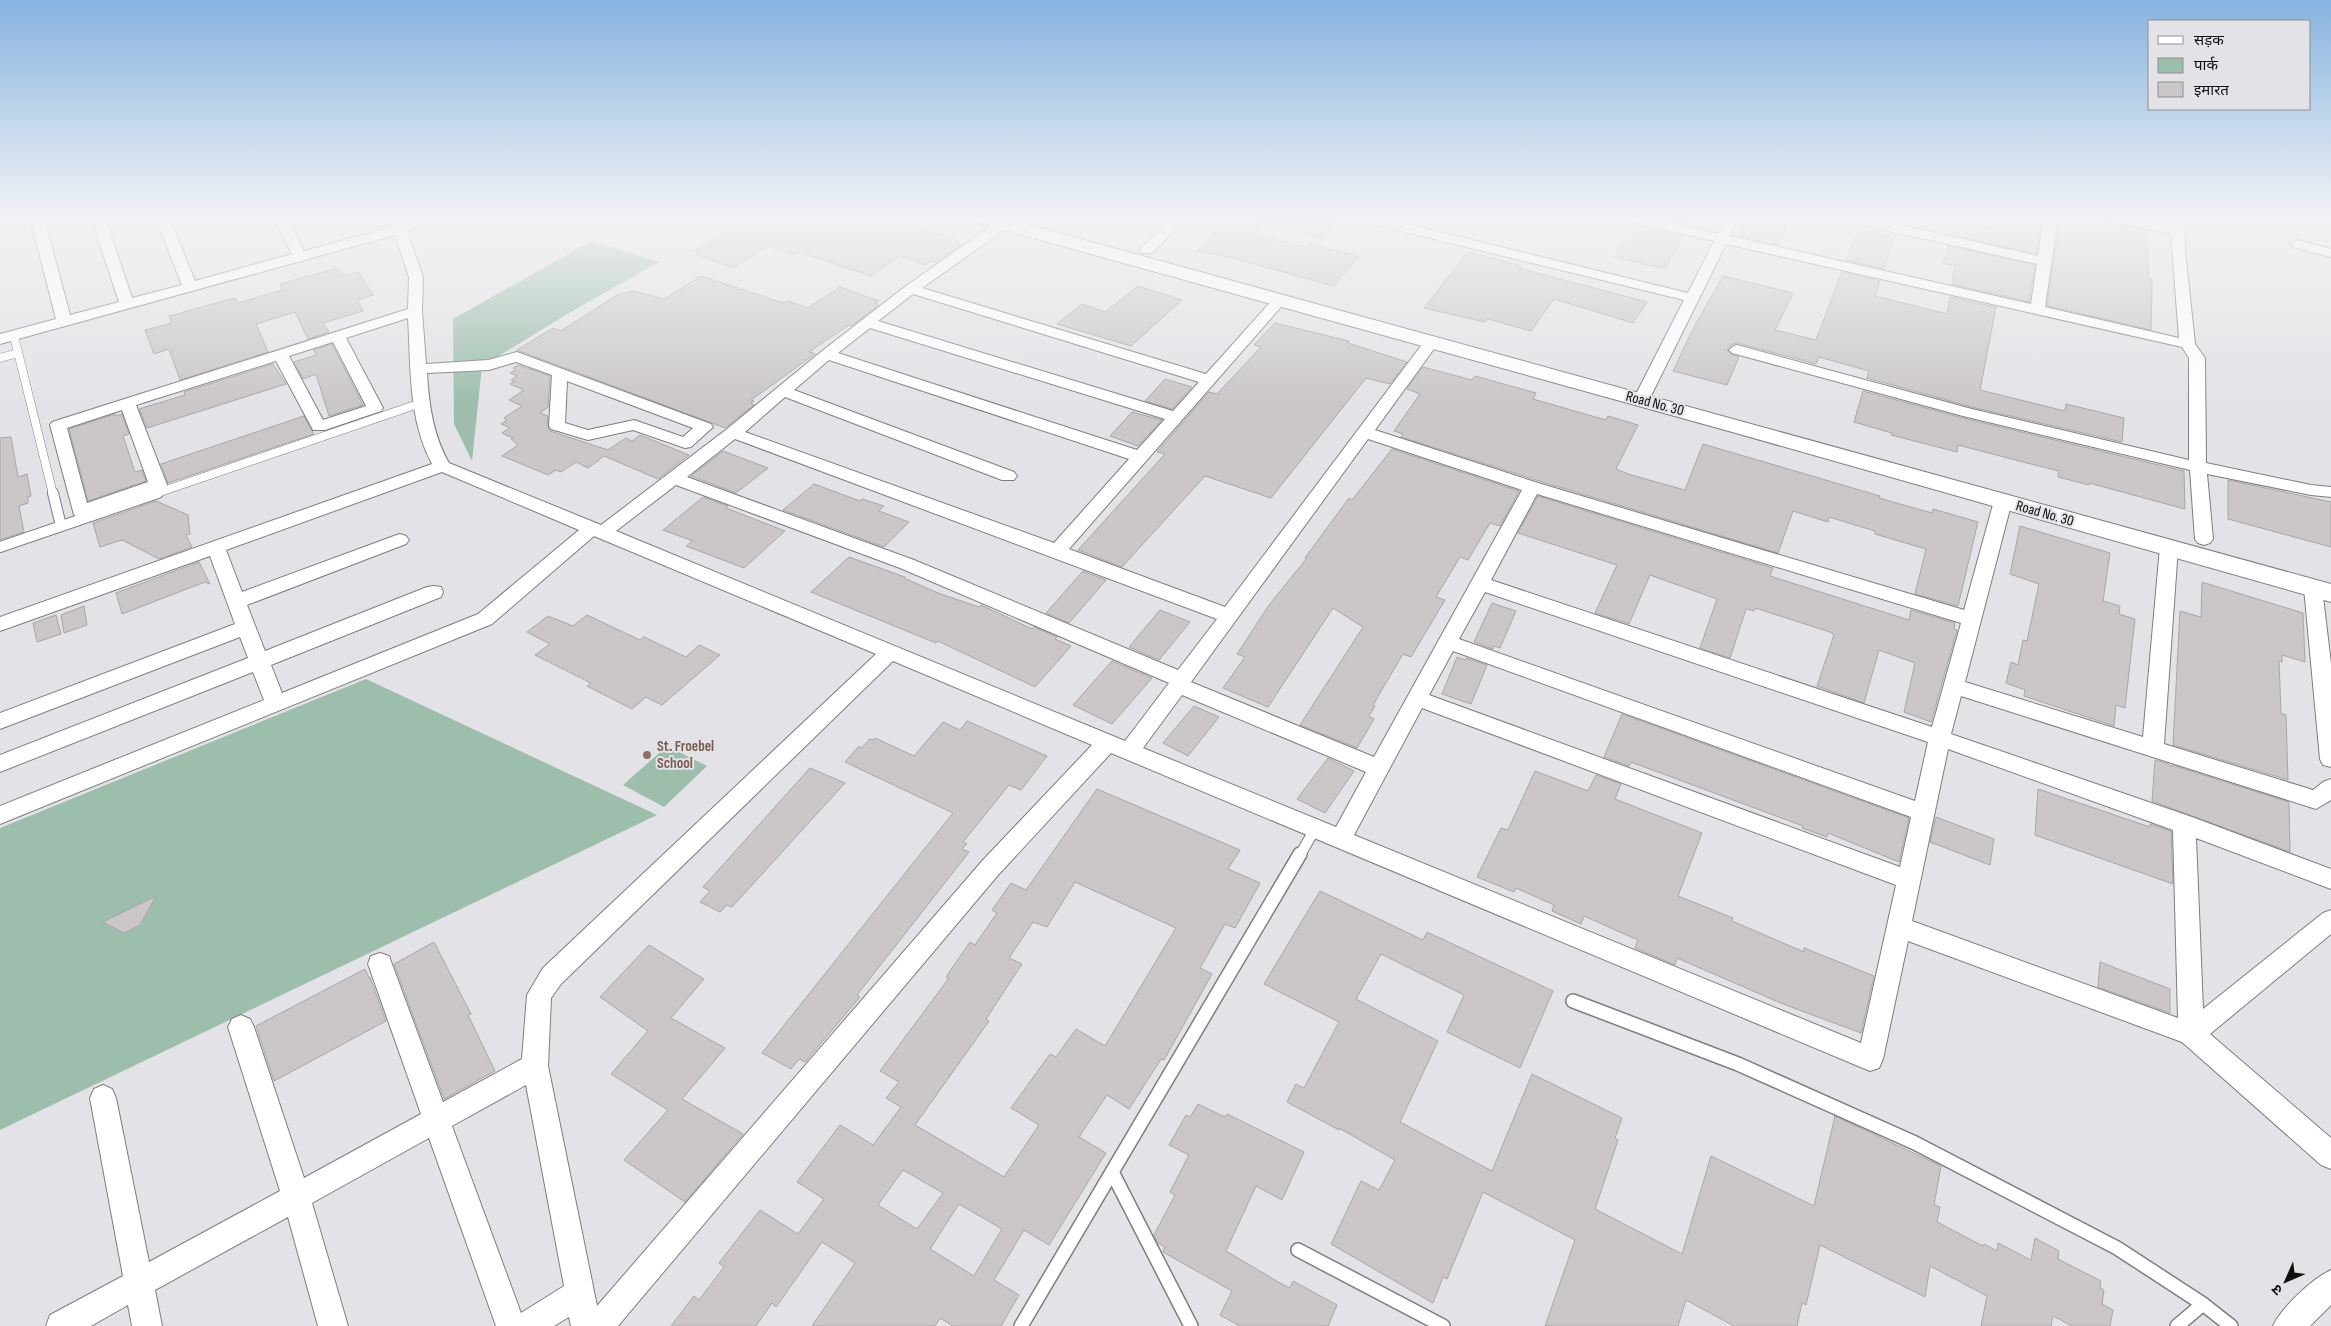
<svg xmlns="http://www.w3.org/2000/svg" width="2331" height="1326" font-family="'Sofia Sans Condensed','Noto Sans Devanagari',sans-serif">
	<style>
		.green { fill: #9ebead }
		.building { fill: #cbc7c9; stroke: #aaa5a8; fill-rule: evenodd }
		.lines { fill: none; stroke-linecap: round; stroke-linejoin: round }
		.lane-far2-casing { stroke: #7e7d81; stroke-width: 9 }
		.lane-far1-casing { stroke: #7e7d81; stroke-width: 12 }
		.lane-casing { stroke: #7e7d81; stroke-width: 16 }
		.street-casing { stroke: #7e7d81; stroke-width: 2 }
		.secondary-casing { stroke: #7e7d81; stroke-width: 2 }
		.lane-far2 { stroke: #fff; stroke-width: 8 }
		.lane-far1 { stroke: #fff; stroke-width: 10 }
		.lane { stroke: #fff; stroke-width: 13 }
		.street { fill: #fff; fill-rule: evenodd }
		.secondary { fill: #fff; fill-rule: evenodd }
		.education-dot { fill: #8d6e63; stroke: #e3e2e6; stroke-width: 2 }
		.labels { text-anchor: middle; stroke-width: 4; stroke-linejoin: round; paint-order: stroke }
		.street-label { font-size: 15px; fill: #101011; stroke: #e3e2e6 }
		.education-label { font-size: 15px; font-weight: bold; fill: #785e54; stroke: #e3e2e6; text-anchor: start }
	</style>
	<rect width="100%" height="100%" fill="#e3e2e6"/>
	<!-- green -->
	<path class="green" d="M 1236,217 L 1340,217 L 1321,239 Z
		M 591,241 L 659,262 L 569,313 L 482,366 L 472,461 L 454,424 L 453,319 Z
		M 366,679 L 657,815 L 0,1130 L 0,828 Z
		M 667,746 L 707,766 L 664,807 L 623,785 Z"/>
	<!-- building -->
	<path class="building" d="M 751,217 L 885,217 L 959,241 L 956,244 L 961,245 L 936,262 L 931,261 L 926,265 L 900,256 L 871,276 L 799,252 L 794,255 L 768,246 L 733,268 L 697,255 L 700,253 L 694,251 Z
		M 1657,217 L 1693,217 L 1689,225 Z
		M 1746,217 L 1790,217 L 1778,245 L 1736,235 Z
		M 2006,217 L 2042,217 L 2036,254 L 1951,235 L 1955,221 L 1999,229 L 2000,224 L 2005,225 Z
		M 2060,217 L 2105,217 L 2108,222 L 2146,230 L 2149,279 L 2152,280 L 2151,330 L 2047,306 Z
		M 1224,221 L 1258,228 L 1253,234 L 1305,247 L 1309,243 L 1359,257 L 1333,286 L 1233,258 L 1197,251 Z
		M 1636,225 L 1683,236 L 1665,269 L 1614,257 Z
		M 1858,229 L 1894,238 L 1884,269 L 1846,260 Z
		M 1948,246 L 2035,265 L 2029,302 L 1952,284 L 1955,266 L 1943,263 Z
		M 1471,252 L 1521,266 L 1519,268 L 1647,302 L 1633,323 L 1554,299 L 1531,331 L 1488,319 L 1485,322 L 1424,308 L 1467,253 Z
		M 338,268 L 343,276 L 359,272 L 373,295 L 357,300 L 363,311 L 323,323 L 329,332 L 308,339 L 295,312 L 256,324 L 268,352 L 180,380 L 169,349 L 154,354 L 145,330 L 172,323 L 169,316 L 235,298 L 238,303 L 283,290 L 280,284 Z
		M 1842,272 L 1880,281 L 1875,296 L 1947,314 L 1950,297 L 1996,307 L 1980,390 L 2065,411 L 2066,404 L 2124,418 L 2122,442 L 1972,407 L 1867,378 L 1869,371 L 1819,357 L 1816,364 L 1737,343 L 1731,345 L 1727,350 L 1731,354 L 1739,357 L 1727,385 L 1673,371 L 1692,331 L 1723,276 L 1793,293 L 1775,330 L 1816,340 Z
		M 701,276 L 774,300 L 785,303 L 788,301 L 808,308 L 840,287 L 879,301 L 875,303 L 879,305 L 852,326 L 849,325 L 809,352 L 815,354 L 751,400 L 754,401 L 751,403 L 754,405 L 725,428 L 517,350 L 553,328 L 561,331 L 617,295 L 633,291 L 664,299 Z
		M 1138,286 L 1182,300 L 1131,346 L 1057,324 L 1082,304 L 1105,312 Z
		M 1275,323 L 1349,341 L 1348,343 L 1407,362 L 1390,384 L 1366,378 L 1271,498 L 1205,476 L 1122,567 L 1078,550 L 1165,454 L 1157,452 L 1209,392 L 1217,394 L 1261,347 L 1254,345 Z
		M 332,344 L 363,405 L 329,416 L 316,374 L 303,379 L 294,362 L 316,355 L 314,350 Z
		M 273,364 L 286,384 L 147,428 L 139,409 L 185,395 L 184,392 Z
		M 518,365 L 550,376 L 548,407 L 540,413 L 548,416 L 547,424 L 550,431 L 608,450 L 626,438 L 632,441 L 640,435 L 689,455 L 658,479 L 604,456 L 588,468 L 576,462 L 561,472 L 556,470 L 548,475 L 502,456 L 518,445 L 511,439 L 513,438 L 502,433 L 510,428 L 501,424 L 507,420 L 504,418 L 522,406 L 509,400 L 524,390 L 510,384 L 515,381 L 511,380 L 517,376 L 510,373 L 516,370 L 513,368 Z
		M 1423,367 L 1472,380 L 1475,376 L 1536,393 L 1533,399 L 1606,420 L 1608,416 L 1638,425 L 1616,469 L 1631,475 L 1685,490 L 1703,444 L 1880,496 L 1879,498 L 1932,513 L 1933,509 L 1978,522 L 1958,606 L 1915,594 L 1926,549 L 1875,534 L 1875,531 L 1829,517 L 1828,522 L 1793,511 L 1778,553 L 1539,481 L 1401,437 L 1403,434 L 1394,431 L 1420,394 L 1407,389 Z
		M 1165,379 L 1192,387 L 1172,409 L 1145,401 Z
		M 1863,391 L 1963,418 L 2184,471 L 2185,509 L 2089,483 L 2089,485 L 2058,477 L 2059,471 L 2023,462 L 1958,445 L 1957,452 L 1891,435 L 1892,433 L 1854,422 Z
		M 1132,412 L 1162,420 L 1138,446 L 1110,436 Z
		M 115,414 L 116,416 L 122,414 L 129,434 L 123,436 L 135,472 L 142,470 L 146,481 L 88,501 L 69,429 Z
		M 304,416 L 314,434 L 168,483 L 161,464 Z
		M 11,437 L 18,477 L 27,474 L 31,496 L 28,497 L 28,503 L 19,506 L 24,532 L 0,540 L 0,438 Z
		M 1392,449 L 1519,491 L 1500,526 L 1490,523 L 1468,560 L 1460,557 L 1436,597 L 1445,600 L 1411,657 L 1403,654 L 1373,705 L 1375,706 L 1369,716 L 1374,719 L 1357,748 L 1300,725 L 1363,627 L 1333,608 L 1268,707 L 1223,688 L 1245,657 L 1237,654 L 1269,605 L 1307,558 L 1305,558 L 1349,498 L 1352,500 Z
		M 723,451 L 768,468 L 736,493 L 691,476 Z
		M 2228,480 L 2331,502 L 2331,547 L 2228,519 Z
		M 814,484 L 860,501 L 862,499 L 884,506 L 879,511 L 909,522 L 884,547 L 783,510 Z
		M 1538,496 L 1773,568 L 1770,576 L 1874,609 L 1909,620 L 1911,610 L 1955,623 L 1954,629 L 1957,630 L 1931,722 L 1904,712 L 1915,663 L 1879,650 L 1864,703 L 1817,686 L 1834,635 L 1830,632 L 1755,608 L 1754,611 L 1746,609 L 1730,658 L 1700,648 L 1717,599 L 1650,575 L 1629,624 L 1595,613 L 1617,565 L 1518,533 Z
		M 703,497 L 728,506 L 726,508 L 785,531 L 744,568 L 686,546 L 693,541 L 663,530 Z
		M 156,501 L 188,515 L 190,534 L 186,535 L 192,547 L 159,559 L 122,540 L 100,547 L 93,523 Z
		M 2020,526 L 2110,553 L 2103,601 L 2120,606 L 2119,614 L 2135,619 L 2125,708 L 2116,705 L 2114,726 L 2024,696 L 2025,690 L 2006,683 L 2011,662 L 2018,665 L 2023,640 L 2027,641 L 2039,584 L 2010,574 Z
		M 849,557 L 905,577 L 904,578 L 938,593 L 979,607 L 981,605 L 1032,629 L 1034,627 L 1057,637 L 1055,639 L 1071,646 L 1035,687 L 938,641 L 936,643 L 811,592 Z
		M 199,562 L 210,584 L 205,582 L 122,614 L 116,593 Z
		M 1083,571 L 1106,580 L 1069,623 L 1046,613 Z
		M 2202,582 L 2303,613 L 2305,662 L 2282,655 L 2282,662 L 2279,661 L 2281,713 L 2286,715 L 2288,780 L 2173,745 L 2180,611 L 2201,617 Z
		M 1492,603 L 1516,611 L 1500,648 L 1494,646 L 1493,649 L 1474,642 Z
		M 84,606 L 87,625 L 64,633 L 61,615 Z
		M 1160,610 L 1190,622 L 1159,660 L 1129,647 Z
		M 56,615 L 61,634 L 37,642 L 33,623 Z
		M 587,615 L 640,640 L 644,637 L 686,657 L 699,645 L 720,655 L 662,705 L 646,697 L 632,709 L 587,686 L 591,683 L 535,655 L 550,644 L 527,632 L 548,616 L 573,626 Z
		M 1457,657 L 1465,660 L 1466,658 L 1487,665 L 1471,704 L 1442,694 Z
		M 1112,661 L 1152,678 L 1112,724 L 1073,705 Z
		M 1194,706 L 1219,717 L 1188,756 L 1163,743 Z
		M 1622,714 L 1909,818 L 1899,862 L 1828,833 L 1827,837 L 1802,828 L 1803,826 L 1631,762 L 1629,766 L 1604,757 Z
		M 967,721 L 1047,756 L 1021,790 L 1009,785 L 963,842 L 967,844 L 962,849 L 969,852 L 857,995 L 860,997 L 805,1062 L 799,1059 L 791,1069 L 762,1053 L 953,813 L 845,762 L 859,746 L 861,748 L 870,739 L 873,740 L 875,738 L 914,756 L 943,722 L 960,730 Z
		M 1328,758 L 1354,771 L 1325,813 L 1297,799 Z
		M 2155,760 L 2169,764 L 2172,767 L 2172,765 L 2289,802 L 2290,852 L 2152,801 Z
		M 810,768 L 845,783 L 732,907 L 727,905 L 720,912 L 700,902 L 710,891 L 703,887 Z
		M 1535,771 L 1588,791 L 1596,775 L 1621,784 L 1615,799 L 1702,833 L 1678,896 L 1733,918 L 1732,921 L 1804,952 L 1804,948 L 1874,976 L 1861,1033 L 1783,1004 L 1677,958 L 1675,965 L 1635,948 L 1638,940 L 1584,916 L 1581,924 L 1552,911 L 1554,905 L 1516,888 L 1514,892 L 1477,877 L 1501,828 L 1508,830 Z
		M 1097,789 L 1240,850 L 1228,869 L 1260,883 L 1235,928 L 1225,924 L 1200,968 L 1212,974 L 1164,1060 L 1161,1059 L 1129,1109 L 1107,1095 L 1079,1137 L 1106,1153 L 1049,1245 L 1024,1230 L 994,1280 L 1019,1295 L 1001,1326 L 953,1326 L 940,1318 L 935,1326 L 812,1326 L 855,1263 L 822,1242 L 776,1307 L 772,1303 L 756,1326 L 671,1326 L 694,1296 L 699,1300 L 724,1267 L 719,1263 L 760,1210 L 798,1234 L 824,1199 L 797,1182 L 840,1125 L 873,1145 L 901,1107 L 886,1098 L 899,1082 L 880,1071 L 949,978 L 946,977 L 970,942 L 975,945 L 997,913 L 992,910 L 1011,883 L 1026,890 ZM 1075,882 L 1176,928 L 1105,1046 L 1076,1029 L 1056,1057 L 1050,1054 L 1011,1108 L 1039,1125 L 1004,1177 L 915,1125 L 989,1021 L 986,1019 L 1022,964 L 1009,958 L 1033,922 L 1047,927 ZM 903,1170 L 943,1193 L 917,1229 L 878,1205 ZM 959,1204 L 1002,1229 L 974,1276 L 930,1249 Z
		M 2038,789 L 2150,827 L 2150,824 L 2171,831 L 2173,884 L 2035,835 Z
		M 1936,817 L 1994,839 L 1990,865 L 1930,842 Z
		M 1320,891 L 1423,940 L 1427,932 L 1553,991 L 1520,1068 L 1447,1032 L 1464,995 L 1381,954 L 1356,999 L 1438,1041 L 1400,1122 L 1492,1171 L 1532,1074 L 1622,1118 L 1615,1138 L 1618,1140 L 1595,1209 L 1682,1254 L 1711,1156 L 1814,1206 L 1835,1116 L 1941,1166 L 1934,1205 L 1940,1207 L 1937,1222 L 1983,1246 L 1984,1244 L 1997,1251 L 1998,1243 L 2031,1260 L 2035,1238 L 2059,1251 L 2058,1259 L 2101,1281 L 2100,1288 L 2104,1290 L 2102,1304 L 2113,1310 L 2110,1326 L 2072,1326 L 2053,1316 L 2051,1326 L 1981,1326 L 1987,1296 L 1930,1266 L 1925,1297 L 1820,1245 L 1806,1305 L 1802,1303 L 1797,1326 L 1734,1326 L 1686,1300 L 1678,1326 L 1545,1326 L 1575,1240 L 1483,1192 L 1447,1279 L 1443,1277 L 1433,1303 L 1331,1244 L 1361,1181 L 1379,1190 L 1395,1160 L 1339,1128 L 1339,1130 L 1287,1102 L 1296,1084 L 1304,1088 L 1339,1022 L 1264,984 Z
		M 156,896 L 140,925 L 124,933 L 103,922 Z
		M 434,942 L 471,1014 L 468,1015 L 495,1071 L 444,1099 L 394,964 Z
		M 649,945 L 704,979 L 671,1018 L 725,1048 L 682,1099 L 743,1134 L 685,1202 L 624,1160 L 668,1110 L 611,1074 L 648,1031 L 600,997 Z
		M 2100,962 L 2170,989 L 2170,1013 L 2098,987 Z
		M 365,969 L 369,978 L 370,977 L 386,1021 L 274,1081 L 256,1026 Z
		M 1198,1104 L 1225,1117 L 1227,1114 L 1304,1152 L 1282,1200 L 1256,1186 L 1226,1251 L 1280,1283 L 1290,1288 L 1293,1281 L 1337,1305 L 1328,1326 L 1240,1326 L 1220,1315 L 1232,1291 L 1163,1252 L 1165,1247 L 1158,1243 L 1154,1235 L 1175,1195 L 1170,1192 L 1189,1155 L 1169,1145 L 1186,1115 L 1190,1117 Z"/>
	<g class="lines">
		<!-- lane-far2 casing -->
		<g class="lane-far2-casing">
			<path id="lane-far2" d="M 14,336 L 53,494
				M 0,358 L 18,353
				M 154,494 L 421,403"/>
		</g>
		<!-- lane-far1 casing -->
		<g class="lane-far1-casing">
			<path id="lane-far1" d="M 53,493 L 61,526
				M 0,547 L 158,493
				M 1300,855 L 1315,829"/>
		</g>
		<!-- lane casing -->
		<g class="lane-casing">
			<path id="lane" d="M 1573,1001 L 1738,1064 L 1915,1143 L 2117,1248 L 2203,1304 L 2231,1326
				M 1112,1172 L 1191,1326
				M 1298,1250 L 1443,1326
				M 1021,1326 L 1300,854
				M 2177,1326 L 2203,1304"/>
		</g>
		<!-- street casing -->
		<g class="street-casing">
			<path id="street" d="M 30,217 L 44,217 L 70,315 L 119,302 L 91,217 L 105,217 L 132,298 L 182,285 L 155,217 L 169,217 L 195,281 L 292,254 L 273,217 L 286,217 L 304,251 L 392,227 L 386,217 L 399,217 L 403,223 L 418,217 L 437,217 L 407,231 L 423,277 L 422,311 L 426,364 L 488,360 L 517,352 L 711,424 L 713,427 L 691,447 L 685,448 L 633,430 L 588,440 L 551,429 L 549,426 L 552,375 L 516,362 L 489,370 L 427,373 C 429,405 433,435 449,463 L 601,525 L 727,429 L 822,351 L 906,286 L 998,221 L 1008,221 L 1010,224 L 1008,227 L 922,288 L 1206,374 L 1275,297 L 1285,297 L 1287,300 L 1069,549 L 1225,607 L 1426,339 L 1431,337 L 1439,342 L 1375,430 L 1538,483 L 1964,610 L 1994,501 L 1997,497 L 2009,497 L 2012,501 L 1965,682 L 2143,737 L 2160,547 L 2163,543 L 2169,541 L 2175,543 L 2178,547 L 2164,744 L 2313,790 L 2323,782 L 2331,779 L 2331,800 L 2316,809 L 1961,696 L 1951,734 L 2192,817 L 2331,869 L 2331,889 L 2196,838 L 2203,1009 L 2323,913 L 2331,910 L 2331,934 L 2210,1034 L 2331,1138 L 2331,1169 L 2321,1165 L 2182,1042 L 1908,941 L 1883,1059 L 1879,1068 L 1870,1071 L 1111,753 L 999,874 L 618,1326 L 571,1326 L 569,1317 L 554,1326 L 496,1326 L 429,1138 L 312,1203 L 348,1326 L 318,1326 L 288,1217 L 155,1290 L 162,1326 L 132,1326 L 128,1305 L 91,1326 L 46,1326 L 50,1315 L 123,1276 L 90,1098 L 94,1089 L 103,1085 L 112,1089 L 116,1098 L 149,1262 L 280,1191 L 228,1027 L 232,1019 L 241,1015 L 250,1019 L 254,1027 L 304,1178 L 421,1114 L 368,964 L 371,956 L 380,953 L 389,956 L 443,1102 L 522,1059 L 527,995 L 543,968 L 876,654 L 594,536 L 492,624 L 0,824 L 0,806 L 264,700 L 253,672 L 0,772 L 0,755 L 248,658 L 240,637 L 0,729 L 0,713 L 235,624 L 210,556 L 0,631 L 0,617 L 432,464 C 408,419 411,367 408,318 L 346,338 L 383,408 L 381,411 L 325,430 L 313,430 L 276,361 L 136,405 L 167,485 L 164,489 L 80,517 L 74,515 L 50,425 L 52,422 L 408,309 L 409,277 L 395,235 L 0,344 L 0,334 L 56,319 ZM 913,294 L 1199,382 L 1173,411 L 878,321 ZM 870,328 L 1165,419 L 1137,450 L 838,353 ZM 333,342 L 366,406 L 323,420 L 289,356 ZM 829,360 L 1129,459 L 1054,543 L 745,432 L 785,397 L 1002,480 L 1014,480 L 1017,476 L 1014,472 L 794,390 ZM 567,381 L 693,428 L 683,437 L 634,420 L 588,430 L 565,423 ZM 122,410 L 148,482 L 87,503 L 67,428 ZM 735,439 L 1217,619 L 1178,670 L 914,560 L 687,477 ZM 1368,439 L 1522,490 L 1374,757 L 1191,682 ZM 442,472 L 579,530 L 478,614 L 282,693 L 271,665 L 441,597 L 443,592 L 441,587 L 434,586 L 427,587 L 265,651 L 247,605 L 406,544 L 409,540 L 406,536 L 400,534 L 394,536 L 242,592 L 226,550 ZM 676,485 L 900,568 L 1169,683 L 1125,741 L 616,531 ZM 1537,494 L 1961,623 L 1932,727 L 1491,580 ZM 1485,592 L 1928,742 L 1915,801 L 1459,639 ZM 1453,651 L 1911,817 L 1900,867 L 1429,695 ZM 893,661 L 1092,745 L 983,860 L 597,1306 L 548,1066 L 551,998 L 561,984 ZM 1182,695 L 1366,772 L 1336,827 L 1143,748 ZM 1422,708 L 1896,885 L 1861,1043 L 1354,835 ZM 1948,749 L 2173,830 L 2178,1018 L 1912,921 ZM 526,1085 L 564,1286 L 521,1313 L 452,1126 Z
				M 1174,217 L 1188,217 L 1152,253 L 1142,253 L 1140,250 L 1142,247 Z
				M 1355,217 L 1379,217 L 1688,293 L 1714,241 L 1622,220 L 1621,217 L 1647,217 L 1718,234 L 1726,217 L 1739,217 L 1730,236 L 2031,304 L 2037,264 L 1844,221 L 1838,217 L 1864,217 L 2038,256 L 2044,217 L 2058,217 L 2045,307 L 2179,338 L 2171,234 L 2108,220 L 2107,217 L 2134,217 L 2171,225 L 2171,217 L 2185,217 L 2185,250 L 2195,344 L 2205,358 L 2206,463 L 2311,485 L 2331,487 L 2331,497 L 2311,495 L 2207,474 L 2213,539 L 2210,543 L 2204,545 L 2198,543 L 2195,539 L 2190,470 L 1963,416 L 1732,353 L 1729,350 L 1732,347 L 1737,345 L 1972,409 L 2189,460 L 2189,358 L 2182,347 L 1726,244 L 1649,400 L 1647,403 L 1635,403 L 1633,400 L 1684,300 L 1356,220 Z
				M 2298,240 L 2331,249 L 2331,257 L 2293,247 L 2291,244 Z
				M 2313,582 L 2320,583 L 2322,588 L 2331,664 L 2331,767 L 2323,765 L 2320,759 L 2304,588 L 2306,583 Z
				M 2331,1270 L 2331,1305 L 2310,1326 L 2273,1326 C 2281,1308 2313,1278 2331,1270 Z"/>
		</g>
		<!-- secondary casing -->
		<g class="secondary-casing">
			<path id="secondary" d="M 970,217 L 1001,217 L 2331,584 L 2331,602 L 1725,430 L 972,221 Z"/>
		</g>
		<!-- lane-far2 -->
		<use href="#lane-far2" class="lane-far2"/>
		<!-- lane-far1 -->
		<use href="#lane-far1" class="lane-far1"/>
		<!-- lane -->
		<use href="#lane" class="lane"/>
		<!-- street -->
		<use href="#street" class="street"/>
		<!-- secondary -->
		<use href="#secondary" class="secondary"/>
	</g>
	<!-- sky -->
	<linearGradient id="sky" x2="0" y2="1"><stop stop-color="#87b4e0"/><stop offset="0.54" stop-color="#f2f2f4"/><stop offset="1" stop-color="#f2f2f4" stop-opacity="0"/></linearGradient>
	<rect width="2331" height="403" fill="url(#sky)"/>
	<!-- markers -->
	<circle class="education-dot" cx="647" cy="755" r="5"/>
	<g class="labels">
		<!-- street labels -->
		<g class="street-label">
			<text transform="translate(1655 403) rotate(15)" y="5">Road No. 30</text>
			<text transform="translate(2045 513) rotate(16)" y="5">Road No. 30</text>
		</g>
		<!-- education labels -->
		<g class="education-label">
			<text x="657" y="751">St. Froebel<tspan x="657" dy="17">School</tspan></text>
		</g>
	</g>
	<!-- legend -->
	<rect x="2148" y="20" width="162" height="90" fill="#e3e2e6" stroke="#8f8e91"/>
	<rect x="2158" y="36" width="25" height="8" fill="#ffffff" stroke="#8f8e91"/>
	<text x="2194" y="45" font-size="15" fill="#101011">सड़क</text>
	<rect x="2158" y="58" width="25" height="15" fill="#9ebead" stroke="#8f8e91"/>
	<text x="2194" y="70" font-size="15" fill="#101011">पार्क</text>
	<rect x="2158" y="82" width="25" height="15" fill="#cbc7c9" stroke="#8f8e91"/>
	<text x="2194" y="95" font-size="15" fill="#101011">इमारत</text>
	<!-- north arrow -->
	<g transform="translate(2286 1281) rotate(225)" stroke="#e3e2e6" stroke-width="4" paint-order="stroke">
	<path d="M0-4L9 19L0 12L-9 19Z" fill="#101011"/>
	<text y="-8" font-size="14" font-weight="bold" text-anchor="middle" fill="#101011">उ</text>
	</g>
</svg>
